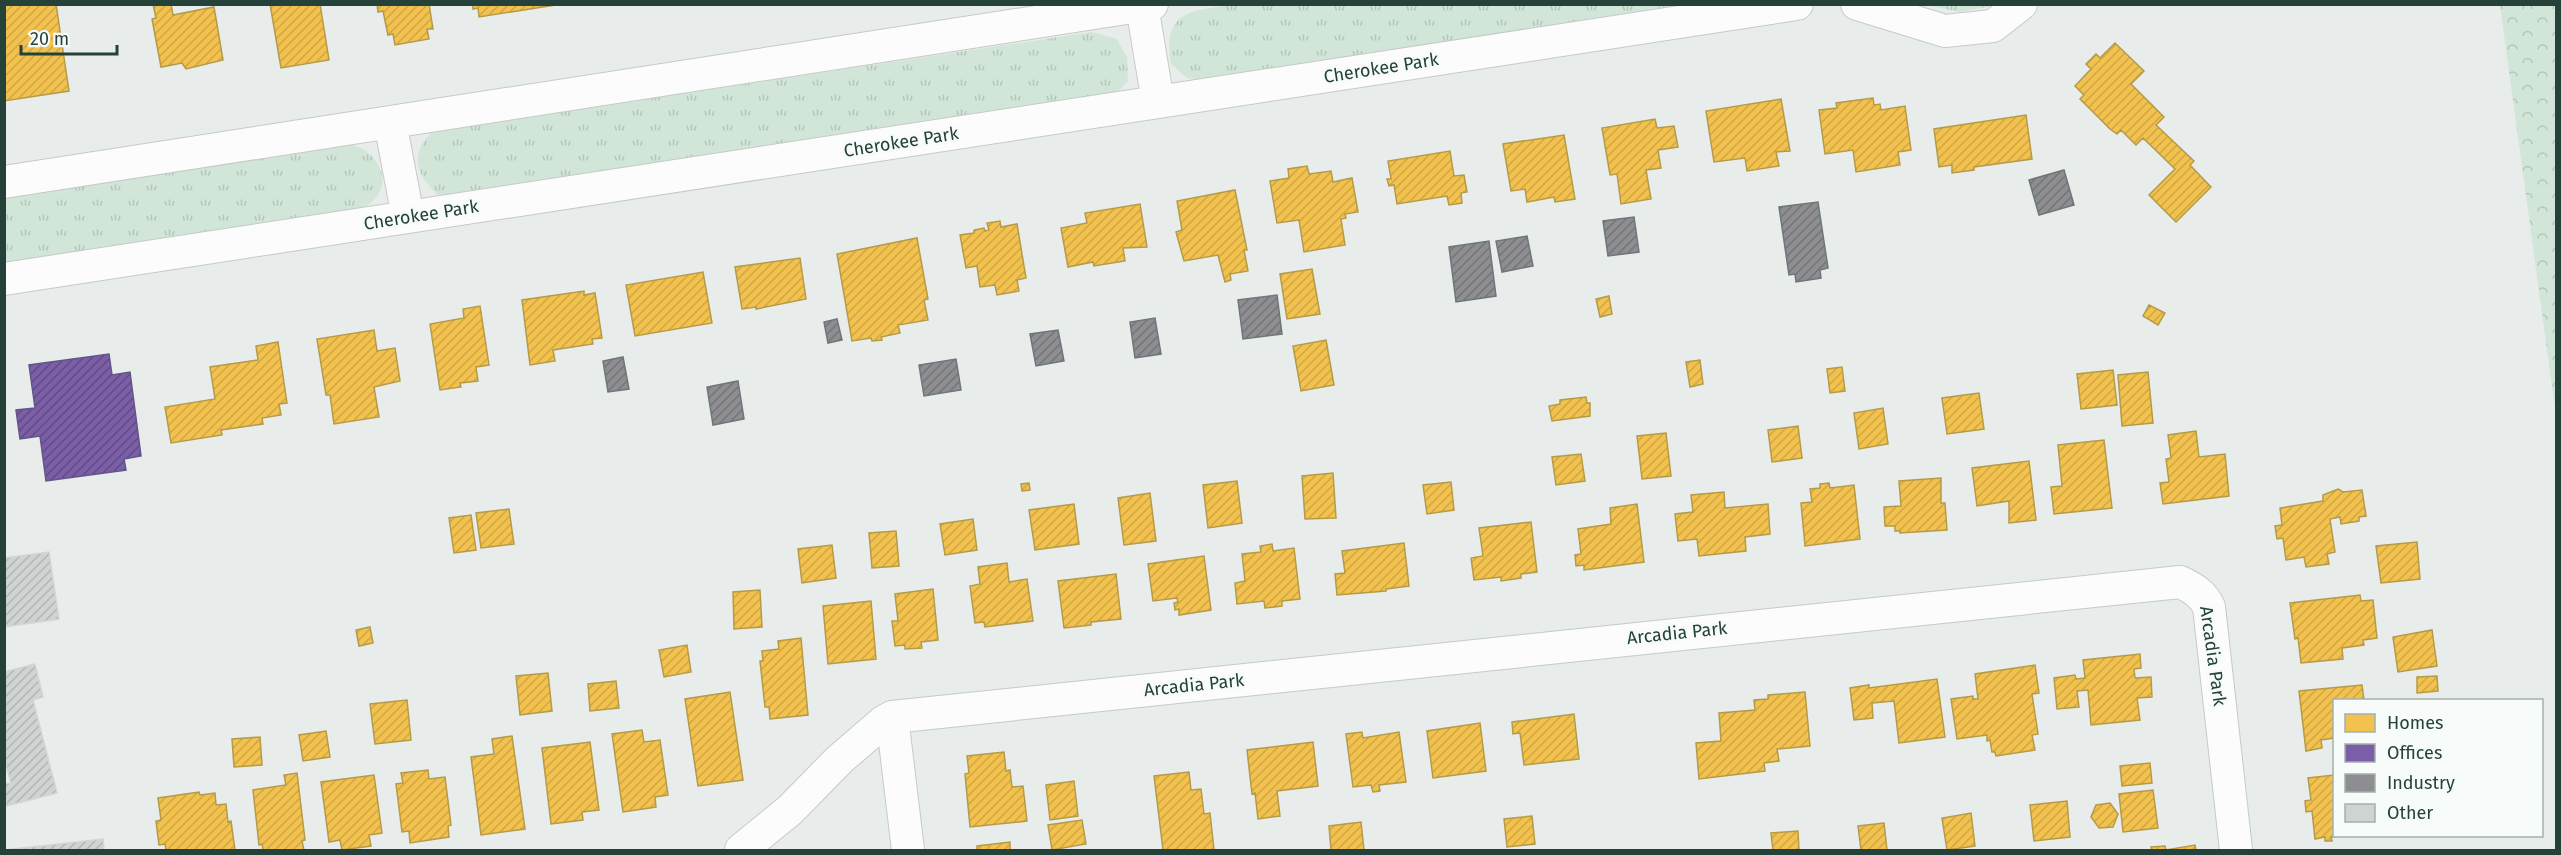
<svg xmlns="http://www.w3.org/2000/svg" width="2561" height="855" font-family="'Fira Sans',sans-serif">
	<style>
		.grass { fill: url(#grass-tufts) }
		.forest { fill: url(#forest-crowns) }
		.homes { fill: url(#homes-hatch); stroke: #b49b48; stroke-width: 1.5 }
		.offices { fill: url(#offices-hatch); stroke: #615686; stroke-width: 1.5 }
		.industry { fill: url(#industry-hatch); stroke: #6e7678; stroke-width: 1.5 }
		.building { fill: url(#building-hatch); stroke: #d1d6d4; stroke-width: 1.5 }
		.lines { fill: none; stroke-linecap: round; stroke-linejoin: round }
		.minor-casing { stroke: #c5cac8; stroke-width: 34 }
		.minor { stroke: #fcfcfc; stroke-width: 32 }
		.labels { text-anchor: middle; stroke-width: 6; stroke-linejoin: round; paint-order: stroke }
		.street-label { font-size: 18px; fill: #24423a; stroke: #f7fbf9 }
	</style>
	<defs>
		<pattern id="grass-tufts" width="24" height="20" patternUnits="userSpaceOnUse" patternTransform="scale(1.5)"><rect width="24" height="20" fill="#d1e6d8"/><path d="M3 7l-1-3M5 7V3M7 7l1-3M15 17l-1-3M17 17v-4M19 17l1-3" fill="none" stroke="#b3c6ba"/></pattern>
		<pattern id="forest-crowns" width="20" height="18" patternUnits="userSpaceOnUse" patternTransform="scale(1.5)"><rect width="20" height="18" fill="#d1e6d8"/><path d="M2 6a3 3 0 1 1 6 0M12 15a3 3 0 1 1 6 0" fill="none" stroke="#b3c6ba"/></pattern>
		<pattern id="homes-hatch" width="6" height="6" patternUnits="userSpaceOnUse" patternTransform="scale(1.5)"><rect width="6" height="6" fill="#f2c14e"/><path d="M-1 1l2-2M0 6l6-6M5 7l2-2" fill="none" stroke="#cfa745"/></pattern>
		<pattern id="offices-hatch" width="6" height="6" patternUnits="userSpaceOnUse" patternTransform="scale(1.5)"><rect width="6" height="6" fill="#7b5ea7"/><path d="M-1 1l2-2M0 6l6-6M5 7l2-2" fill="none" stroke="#5f4c82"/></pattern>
		<pattern id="industry-hatch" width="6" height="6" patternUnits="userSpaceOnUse" patternTransform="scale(1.5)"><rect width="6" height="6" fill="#8d8d92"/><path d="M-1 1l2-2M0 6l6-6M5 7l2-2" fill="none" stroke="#737578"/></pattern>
		<pattern id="building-hatch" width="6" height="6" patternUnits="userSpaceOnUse" patternTransform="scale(1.5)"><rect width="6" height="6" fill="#cfd4d2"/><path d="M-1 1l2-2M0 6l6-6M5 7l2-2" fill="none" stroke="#b2b7b5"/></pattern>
	</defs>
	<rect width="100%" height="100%" fill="#e8edeb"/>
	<!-- grass -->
	<path class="grass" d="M 1231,5 L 1677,5 L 1210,80 L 1187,78 L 1171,64 C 1162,12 1189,11 1231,5 Z
		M 1927,5 L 1996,5 L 1960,12 Z
		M 1092,32 L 1117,39 L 1127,57 L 1128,81 L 1120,90 L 1097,100 L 440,197 C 416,175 408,155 433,131 Z
		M 332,144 C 338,144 345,143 351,145 C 370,148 388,169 381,189 C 377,200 367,206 358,212 L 5,267 L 5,198 Z"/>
	<!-- forest -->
	<path class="forest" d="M 2500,5 L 2556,5 L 2556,416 Z"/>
	<!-- homes -->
	<path class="homes" d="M 4,4 L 56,4 L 69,91 L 4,101 Z
		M 153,4 L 171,4 L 173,15 L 214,7 L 223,60 L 186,69 L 182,63 L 161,67 L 152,19 L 156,18 Z
		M 270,4 L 320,4 L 329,60 L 281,68 Z
		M 377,4 L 429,4 L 433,29 L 427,29 L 429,39 L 395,45 L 393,34 L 388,35 L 383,11 L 378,12 Z
		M 473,4 L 555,4 L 555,5 L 479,17 L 478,8 L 473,9 Z
		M 2115,43 L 2144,71 L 2131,84 L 2164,117 L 2156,125 L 2194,161 L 2190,165 L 2211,187 L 2176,222 L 2149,195 L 2175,169 L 2143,138 L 2136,145 L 2121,130 L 2117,134 L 2110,129 L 2080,99 L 2084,95 L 2075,86 L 2091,69 L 2086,64 L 2096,54 L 2100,58 Z
		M 1873,98 L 1874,105 L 1880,104 L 1881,110 L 1905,106 L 1911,150 L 1898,152 L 1900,165 L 1856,172 L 1853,150 L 1825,154 L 1819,110 L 1837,108 L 1836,103 Z
		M 1781,99 L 1790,151 L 1776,152 L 1779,166 L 1747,171 L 1745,158 L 1714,162 L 1706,111 Z
		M 2026,115 L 2032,159 L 1974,167 L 1974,170 L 1952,173 L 1952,165 L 1939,167 L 1934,129 Z
		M 1655,119 L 1657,128 L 1674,126 L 1678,147 L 1658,150 L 1661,168 L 1646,170 L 1651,199 L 1621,204 L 1617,174 L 1610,175 L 1602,128 Z
		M 1564,135 L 1575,199 L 1555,202 L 1554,197 L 1527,202 L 1525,189 L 1511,191 L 1503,144 Z
		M 1450,151 L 1454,176 L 1464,175 L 1467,192 L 1461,193 L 1462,203 L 1449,205 L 1447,196 L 1397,204 L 1394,185 L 1389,186 L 1387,179 L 1391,179 L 1388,161 Z
		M 1307,166 L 1309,174 L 1331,171 L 1333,182 L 1352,178 L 1358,212 L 1345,214 L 1346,218 L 1341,219 L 1345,245 L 1304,252 L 1299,220 L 1277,223 L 1270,181 L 1289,178 L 1288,169 Z
		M 1235,190 L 1247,250 L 1244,250 L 1248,271 L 1230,274 L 1231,280 L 1225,282 L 1218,255 L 1184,261 L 1176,232 L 1182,230 L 1177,201 Z
		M 1140,204 L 1147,247 L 1123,248 L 1125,261 L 1094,266 L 1093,262 L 1068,267 L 1061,228 L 1087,223 L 1085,213 Z
		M 1000,221 L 1001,227 L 1017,224 L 1026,278 L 1017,280 L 1019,291 L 997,295 L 995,285 L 980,287 L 977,266 L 966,268 L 960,235 L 974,233 L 974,230 L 984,228 L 985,231 L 989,230 L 987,223 Z
		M 917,238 L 928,299 L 924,300 L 928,320 L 898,325 L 900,333 L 881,337 L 882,340 L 872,341 L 871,338 L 852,341 L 837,254 Z
		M 800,258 L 806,299 L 756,309 L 756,307 L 742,309 L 735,267 Z
		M 1312,269 L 1320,314 L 1287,319 L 1280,274 Z
		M 703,272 L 712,323 L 635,336 L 626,285 Z
		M 584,291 L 584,295 L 595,293 L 602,338 L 592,339 L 593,344 L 553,350 L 555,361 L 530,365 L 522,300 Z
		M 1609,296 L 1612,314 L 1600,317 L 1596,299 Z
		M 2149,305 L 2165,313 L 2158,325 L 2143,316 Z
		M 480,306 L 489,365 L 476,367 L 478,381 L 460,383 L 461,387 L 440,390 L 430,324 L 464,318 L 463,309 Z
		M 374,330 L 377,351 L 395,348 L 400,381 L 374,387 L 379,417 L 334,424 L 330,395 L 326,395 L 317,339 Z
		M 1326,340 L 1334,385 L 1301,391 L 1293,346 Z
		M 278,342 L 287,403 L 279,404 L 281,415 L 262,418 L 263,424 L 221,430 L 222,435 L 171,443 L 165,407 L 215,399 L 210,367 L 258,360 L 256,346 Z
		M 1700,360 L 1703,384 L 1690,387 L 1686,362 Z
		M 1842,367 L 1845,391 L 1830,393 L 1827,369 Z
		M 2113,370 L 2117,405 L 2081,409 L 2077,374 Z
		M 2148,372 L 2153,423 L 2122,426 L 2118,375 Z
		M 1979,393 L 1984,429 L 1947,434 L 1942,398 Z
		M 1586,397 L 1587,403 L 1590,403 L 1590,416 L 1552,421 L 1549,406 L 1560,404 L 1560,400 Z
		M 1883,408 L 1888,444 L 1859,449 L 1854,413 Z
		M 1798,426 L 1802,458 L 1772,462 L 1768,430 Z
		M 2196,431 L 2199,457 L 2225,454 L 2229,496 L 2163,504 L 2160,483 L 2169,482 L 2166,459 L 2171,458 L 2168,435 Z
		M 1666,433 L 1671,476 L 1642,479 L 1637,436 Z
		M 2104,440 L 2112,508 L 2054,514 L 2051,487 L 2062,486 L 2058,445 Z
		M 1581,454 L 1585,481 L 1556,485 L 1552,457 Z
		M 2029,461 L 2036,520 L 2009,523 L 2009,501 L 1977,506 L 1972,468 Z
		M 1333,473 L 1336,518 L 1305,519 L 1302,476 Z
		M 1941,478 L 1941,503 L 1945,503 L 1947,530 L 1900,533 L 1900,531 L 1895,531 L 1895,526 L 1885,526 L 1884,507 L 1901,506 L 1899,481 Z
		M 1237,481 L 1242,523 L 1208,528 L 1203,485 Z
		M 1451,482 L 1454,510 L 1427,514 L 1423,485 Z
		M 1029,483 L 1030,490 L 1022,491 L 1021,484 Z
		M 1829,483 L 1830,488 L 1854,485 L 1860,539 L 1805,546 L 1801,503 L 1812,502 L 1810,489 L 1820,488 L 1820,484 Z
		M 2338,489 L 2343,492 L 2362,490 L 2366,516 L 2359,517 L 2359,521 L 2341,524 L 2340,517 L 2330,519 L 2335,552 L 2327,554 L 2329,564 L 2306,567 L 2304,557 L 2286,560 L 2283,538 L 2277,539 L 2275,526 L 2282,525 L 2280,508 L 2323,501 L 2323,495 Z
		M 1724,492 L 1725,508 L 1768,504 L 1770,534 L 1745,537 L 1746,551 L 1699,556 L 1697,539 L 1678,541 L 1675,514 L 1693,512 L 1691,495 Z
		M 1150,493 L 1156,541 L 1124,545 L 1118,498 Z
		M 1074,504 L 1079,544 L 1035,550 L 1029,510 Z
		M 1637,504 L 1644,562 L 1584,570 L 1584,565 L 1576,566 L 1575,555 L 1581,554 L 1578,529 L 1611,524 L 1610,508 Z
		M 509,509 L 514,544 L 481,548 L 476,513 Z
		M 471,515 L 476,550 L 454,553 L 449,518 Z
		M 973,519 L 977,550 L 945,555 L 940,524 Z
		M 1531,522 L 1537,572 L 1521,574 L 1521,578 L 1501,581 L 1501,577 L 1474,580 L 1471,558 L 1483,556 L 1479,528 Z
		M 896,531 L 899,566 L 872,568 L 869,533 Z
		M 2417,542 L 2420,579 L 2381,583 L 2376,546 Z
		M 1404,543 L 1409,586 L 1386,589 L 1386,591 L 1337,595 L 1335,574 L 1345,573 L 1342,551 Z
		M 1272,544 L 1273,551 L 1294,548 L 1300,599 L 1282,601 L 1282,606 L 1265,608 L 1264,601 L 1237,604 L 1235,583 L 1245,581 L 1242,554 L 1261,552 L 1260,546 Z
		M 832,545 L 836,578 L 802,583 L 798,549 Z
		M 1204,556 L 1211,610 L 1179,615 L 1179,609 L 1175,610 L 1174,603 L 1178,602 L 1177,598 L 1153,601 L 1148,564 Z
		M 1007,563 L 1009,582 L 1027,579 L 1033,621 L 985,627 L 984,622 L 975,623 L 970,586 L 980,584 L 978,567 Z
		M 1116,574 L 1121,619 L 1091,622 L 1091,625 L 1064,628 L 1058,581 Z
		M 933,589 L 938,640 L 921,642 L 922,648 L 905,649 L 905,645 L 895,646 L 892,621 L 898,621 L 895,594 Z
		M 760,590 L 762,627 L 734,629 L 733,592 Z
		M 2360,595 L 2361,601 L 2373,600 L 2377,638 L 2363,640 L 2364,645 L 2342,648 L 2343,659 L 2301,663 L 2298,638 L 2295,639 L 2290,603 Z
		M 871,601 L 876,659 L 828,664 L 823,606 Z
		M 370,627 L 373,643 L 359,646 L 356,630 Z
		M 2432,630 L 2437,666 L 2398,672 L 2393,637 Z
		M 801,638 L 808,715 L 770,719 L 769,707 L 765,707 L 760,661 L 763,661 L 762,651 L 779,649 L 778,641 Z
		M 687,645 L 691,672 L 664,677 L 659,650 Z
		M 2140,654 L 2141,668 L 2134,669 L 2135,678 L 2151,677 L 2152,697 L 2137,698 L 2140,720 L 2091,725 L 2088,690 L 2077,691 L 2079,707 L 2057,709 L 2054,678 L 2075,675 L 2076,679 L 2085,678 L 2083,660 Z
		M 2035,665 L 2039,693 L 2032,694 L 2038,734 L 2032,735 L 2035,750 L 1996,756 L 1995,752 L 1992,752 L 1990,740 L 1987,741 L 1987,735 L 1957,739 L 1951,699 L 1973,696 L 1973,699 L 1978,699 L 1975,674 Z
		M 548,673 L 552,711 L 520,715 L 516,676 Z
		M 2437,676 L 2438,691 L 2417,693 L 2417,677 Z
		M 1937,679 L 1945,737 L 1899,743 L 1894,701 L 1872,703 L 1873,718 L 1854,720 L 1850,688 L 1869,685 L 1869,688 Z
		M 616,681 L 619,708 L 590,711 L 588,684 Z
		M 2362,685 L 2364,700 L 2334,700 L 2334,738 L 2321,740 L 2322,748 L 2306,751 L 2299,691 Z
		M 730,692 L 743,780 L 698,786 L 685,699 Z
		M 1805,692 L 1810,746 L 1777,749 L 1779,761 L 1764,763 L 1765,771 L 1699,779 L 1696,743 L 1721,741 L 1719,713 L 1755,710 L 1754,700 L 1768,699 L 1768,695 Z
		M 407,700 L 411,740 L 375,744 L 370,704 Z
		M 1574,714 L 1579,759 L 1524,765 L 1520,733 L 1513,734 L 1512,722 Z
		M 1480,723 L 1486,771 L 1433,778 L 1427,731 Z
		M 642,730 L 644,742 L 660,740 L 668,795 L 655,797 L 656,807 L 623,812 L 612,734 Z
		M 326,731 L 330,757 L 303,761 L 299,735 Z
		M 1362,732 L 1363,738 L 1399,732 L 1406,782 L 1379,785 L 1380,791 L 1373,792 L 1371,785 L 1353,787 L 1346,734 Z
		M 512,736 L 525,829 L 481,835 L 471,757 L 494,754 L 492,739 Z
		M 260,737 L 262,765 L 234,767 L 232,739 Z
		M 590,742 L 599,810 L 582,812 L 583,820 L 551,824 L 542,748 Z
		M 1313,742 L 1318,786 L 1277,791 L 1280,816 L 1258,819 L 1255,793 L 1252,794 L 1247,750 Z
		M 1004,752 L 1006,771 L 1010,770 L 1012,787 L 1023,786 L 1027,821 L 970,827 L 965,774 L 969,773 L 967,756 Z
		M 2150,763 L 2152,783 L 2122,786 L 2120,766 Z
		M 428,770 L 429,779 L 445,777 L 451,825 L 448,826 L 449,837 L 410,843 L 409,831 L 402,832 L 396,784 L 403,783 L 401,773 Z
		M 1189,772 L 1191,790 L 1201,789 L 1204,814 L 1210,813 L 1214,850 L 1163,850 L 1154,776 Z
		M 297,773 L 305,840 L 302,841 L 304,850 L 263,850 L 262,844 L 259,845 L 253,790 L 286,785 L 284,775 Z
		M 374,775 L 382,833 L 369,835 L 371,846 L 342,850 L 340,840 L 329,842 L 321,782 Z
		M 2334,775 L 2334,836 L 2341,836 L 2331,837 L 2332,841 L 2325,841 L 2325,837 L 2315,839 L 2312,811 L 2306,812 L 2305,801 L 2311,800 L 2308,778 Z
		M 1074,781 L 1078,816 L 1050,820 L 1046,785 Z
		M 2153,790 L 2158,828 L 2123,832 L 2119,794 Z
		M 199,792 L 200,795 L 215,793 L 216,805 L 226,804 L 228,822 L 231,821 L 235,850 L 166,850 L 165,844 L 159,845 L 156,821 L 161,820 L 158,798 Z
		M 2067,801 L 2070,837 L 2034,841 L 2030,805 Z
		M 2110,803 L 2118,814 L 2113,827 L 2099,828 L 2091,817 L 2096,805 Z
		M 1971,813 L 1975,846 L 1947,850 L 1942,818 Z
		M 1532,816 L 1535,844 L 1507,847 L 1504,819 Z
		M 1082,820 L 1086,844 L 1052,850 L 1048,825 Z
		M 1361,822 L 1364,850 L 1331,850 L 1329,826 Z
		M 1884,823 L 1887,850 L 1861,850 L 1858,826 Z
		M 1798,831 L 1799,850 L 1773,850 L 1771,833 Z
		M 1010,842 L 1010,850 L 977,850 L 977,846 Z
		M 2195,845 L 2196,850 L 2152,850 L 2151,847 L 2165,846 L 2166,850 Z"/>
	<!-- offices -->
	<path class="offices" d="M 109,354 L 112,375 L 130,372 L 141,456 L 124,459 L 126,470 L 46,481 L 40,436 L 20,439 L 16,410 L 35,408 L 29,365 Z"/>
	<!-- industry -->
	<path class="industry" d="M 2064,170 L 2074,205 L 2039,215 L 2029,180 Z
		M 1818,202 L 1828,268 L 1820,270 L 1821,278 L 1796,282 L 1795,274 L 1789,275 L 1779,207 Z
		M 1634,217 L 1639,252 L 1608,256 L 1603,221 Z
		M 1527,236 L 1533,266 L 1502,272 L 1496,241 Z
		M 1489,241 L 1496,296 L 1456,302 L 1449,247 Z
		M 1277,295 L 1282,334 L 1243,339 L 1238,300 Z
		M 1155,318 L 1161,354 L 1135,358 L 1130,322 Z
		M 837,319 L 842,340 L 828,343 L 824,322 Z
		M 1058,330 L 1064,361 L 1036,366 L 1030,334 Z
		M 623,357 L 629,389 L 608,392 L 603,361 Z
		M 956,359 L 961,390 L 924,396 L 919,365 Z
		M 738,381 L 744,419 L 713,425 L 707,387 Z"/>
	<!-- building -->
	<path class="building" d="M 49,552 L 59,619 L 4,627 L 4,558 Z
		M 35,664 L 43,697 L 33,700 L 57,793 L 6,806 L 4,784 L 11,783 L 4,758 L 4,672 Z
		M 103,839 L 104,850 L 4,850 Z"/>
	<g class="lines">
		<!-- minor casing -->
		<g class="minor-casing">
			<path id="minor" d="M 1857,4 L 1945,31 L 1993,26 L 2021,4
				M 1142,6 L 1158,102
				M 390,122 L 408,217
				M 4,182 L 1152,4
				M 4,279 L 1797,4
				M 892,717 L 908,850
				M 741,850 L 790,810 L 839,760 L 883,722 L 892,717 L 2180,582 C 2193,588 2203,594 2209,607 L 2236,850"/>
		</g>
		<!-- minor -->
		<use href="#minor" class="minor"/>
	</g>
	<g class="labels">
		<!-- street labels -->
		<g class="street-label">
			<text transform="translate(1381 68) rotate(-9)" y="6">Cherokee Park</text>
			<text transform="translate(901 142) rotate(-9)" y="6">Cherokee Park</text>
			<text transform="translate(421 215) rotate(-9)" y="6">Cherokee Park</text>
			<text transform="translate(1677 633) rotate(-6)" y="6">Arcadia Park</text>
			<text transform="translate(2213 656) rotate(82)" y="6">Arcadia Park</text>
			<text transform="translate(1194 685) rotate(-6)" y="6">Arcadia Park</text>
		</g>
	</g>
	<!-- border -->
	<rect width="2561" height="855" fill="none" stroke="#24423a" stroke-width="12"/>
	<!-- legend -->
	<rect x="2333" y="699" width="210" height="138" fill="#f7fbf9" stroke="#a3b1ad" stroke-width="1.5"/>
	<rect x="2345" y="714" width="30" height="18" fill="#f2c14e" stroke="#a3b1ad" stroke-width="1.5"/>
	<text x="2387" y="729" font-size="18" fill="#24423a">Homes</text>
	<rect x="2345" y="744" width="30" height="18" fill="#7b5ea7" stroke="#a3b1ad" stroke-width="1.5"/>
	<text x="2387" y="759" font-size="18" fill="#24423a">Offices</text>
	<rect x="2345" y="774" width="30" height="18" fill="#8d8d92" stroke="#a3b1ad" stroke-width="1.5"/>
	<text x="2387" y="789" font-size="18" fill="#24423a">Industry</text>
	<rect x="2345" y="804" width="30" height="18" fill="#cfd4d2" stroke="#a3b1ad" stroke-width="1.5"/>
	<text x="2387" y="819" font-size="18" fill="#24423a">Other</text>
	<!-- scale -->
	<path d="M21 45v9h96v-9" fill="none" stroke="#24423a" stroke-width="3"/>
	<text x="30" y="45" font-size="18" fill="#24423a" stroke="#f7fbf9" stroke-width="4.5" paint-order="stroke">20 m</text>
</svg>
